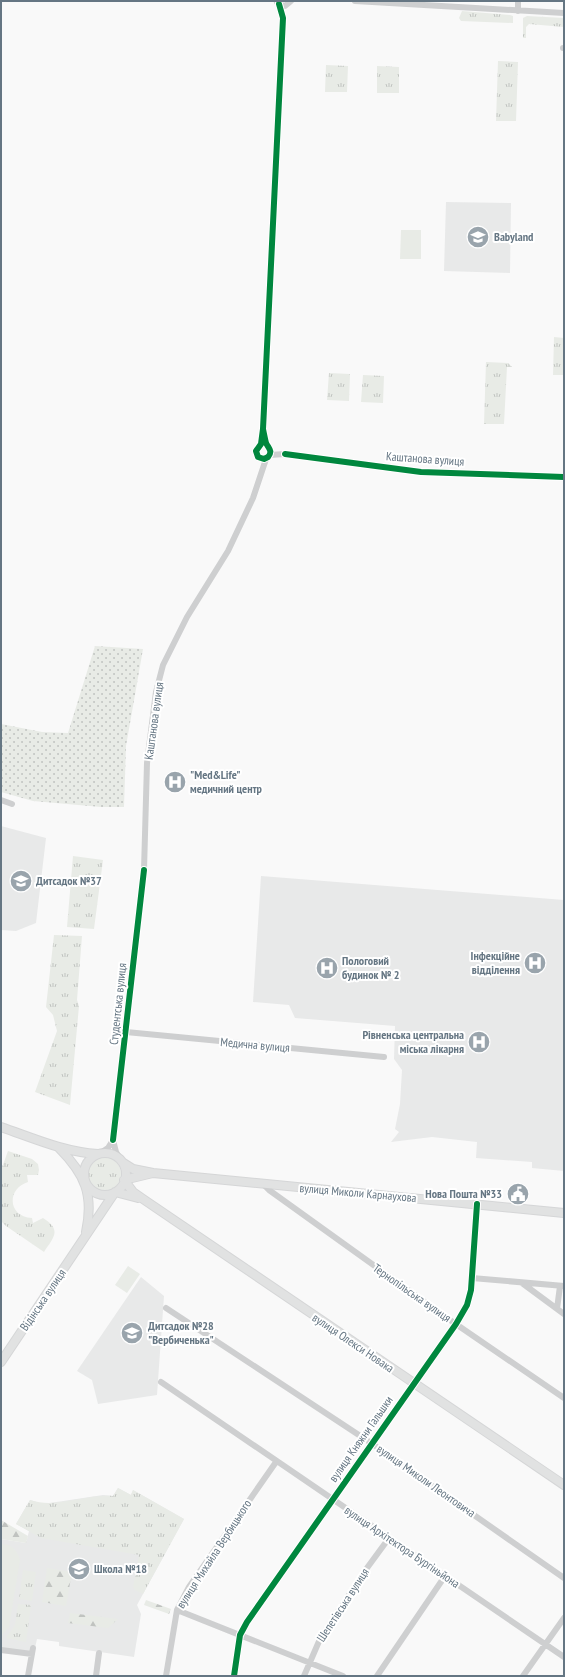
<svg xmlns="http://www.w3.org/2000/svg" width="565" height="1677" font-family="'PT Sans Narrow',sans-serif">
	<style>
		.built { fill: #e8e9e9 }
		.grass { fill: url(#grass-tufts) }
		.forest { fill: url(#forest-firs) }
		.garden { fill: url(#garden-dots) }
		.pitch { fill: #e8ebe6 }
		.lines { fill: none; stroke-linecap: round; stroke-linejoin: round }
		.secondary-casing { stroke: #d5d6d7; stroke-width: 10 }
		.street { stroke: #cecfd0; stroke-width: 6 }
		.secondary { stroke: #e1e2e2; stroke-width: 8 }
		.cycleway-casing { stroke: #fff; stroke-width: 8 }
		.cycleway { stroke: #00873e; stroke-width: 6 }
		.labels { text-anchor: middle; stroke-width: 4; stroke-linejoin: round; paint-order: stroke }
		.poi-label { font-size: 12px; font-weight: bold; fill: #657683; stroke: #fff; text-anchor: start }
		.street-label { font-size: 12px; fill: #657683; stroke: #fff }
	</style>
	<defs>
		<pattern id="grass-tufts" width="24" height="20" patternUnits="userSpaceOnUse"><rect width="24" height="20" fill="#e8ebe6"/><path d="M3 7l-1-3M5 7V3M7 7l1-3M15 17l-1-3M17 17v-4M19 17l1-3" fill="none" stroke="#c0c3c0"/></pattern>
		<pattern id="forest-firs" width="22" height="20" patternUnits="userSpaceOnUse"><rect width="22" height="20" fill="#e8ebe6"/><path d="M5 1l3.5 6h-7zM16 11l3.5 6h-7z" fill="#c0c3c0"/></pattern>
		<pattern id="garden-dots" width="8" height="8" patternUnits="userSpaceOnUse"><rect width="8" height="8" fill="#e8ebe6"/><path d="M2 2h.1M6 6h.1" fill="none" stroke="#c0c3c0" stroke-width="1.8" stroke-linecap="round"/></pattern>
	</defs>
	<rect width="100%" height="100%" fill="#f9f9f9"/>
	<!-- built -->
	<path class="built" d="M 446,202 L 511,203 L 510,273 L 444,271 Z
		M 1,826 L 46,838 L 36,923 L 16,931 L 1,930 Z
		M 261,876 L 564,900 L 564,1171 L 532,1168 L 532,1162 L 476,1158 L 477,1142 L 432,1137 L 391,1142 L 399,1132 L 395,1129 L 400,1104 L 402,1070 L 394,1059 L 395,1026 L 295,1018 L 289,1005 L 253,1002 Z
		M 141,1277 L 164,1296 L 157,1395 L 98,1404 L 92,1380 L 77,1371 Z
		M 118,1488 L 131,1495 L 133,1490 L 184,1519 L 137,1605 L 141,1614 L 134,1657 L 59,1646 L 59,1642 L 37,1639 L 35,1648 L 31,1653 L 1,1649 L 1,1539 L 26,1543 L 29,1531 L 16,1524 L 30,1500 L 40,1503 L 50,1503 L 103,1495 L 113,1496 Z"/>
	<!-- grass -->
	<path class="grass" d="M 462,11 L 510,15 L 513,16 L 513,23 L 461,21 L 459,18 Z
		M 527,16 L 564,18 L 564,27 L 529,24 L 526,27 L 526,38 L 523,38 L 523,18 Z
		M 498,61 L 518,62 L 516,121 L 496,121 Z
		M 326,65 L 348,66 L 347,92 L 325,92 Z
		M 377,66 L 399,67 L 399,93 L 377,93 Z
		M 554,337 L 564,338 L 564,375 L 553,375 Z
		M 486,362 L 508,363 L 512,367 L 507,367 L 504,424 L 484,424 Z
		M 329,373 L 350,374 L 349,401 L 327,400 Z
		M 363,375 L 384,376 L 383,403 L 361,402 Z
		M 73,856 L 103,860 L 94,929 L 67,927 Z
		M 54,935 L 82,936 L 77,1000 L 79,1006 L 70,1105 L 35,1092 L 57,1031 L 53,1015 L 46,1007 Z
		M 8,1151 L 32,1159 L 38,1164 L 39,1170 L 38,1175 L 27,1175 L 28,1182 C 6,1189 8,1217 32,1218 L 33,1223 L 43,1218 C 62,1230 54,1237 44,1252 L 6,1226 L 1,1221 L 1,1170 Z
		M87 1174a17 17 0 1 1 34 0a17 17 0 1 1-34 0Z
		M 118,1488 L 131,1495 L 133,1490 L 184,1519 L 143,1594 L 135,1590 L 133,1587 L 139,1555 L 41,1538 L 16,1524 L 30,1500 C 56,1509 86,1494 113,1496 Z
		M 23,1570 L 36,1572 L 32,1601 L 19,1599 Z
		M 18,1604 L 31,1605 L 26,1642 L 6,1638 L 15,1625 Z"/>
	<!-- forest -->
	<path class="forest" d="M 1,1520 L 28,1536 L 26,1543 L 1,1539 Z
		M 47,1568 L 72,1572 L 66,1606 L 42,1602 Z
		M 146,1600 L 171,1609 L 169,1614 L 144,1605 Z
		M 70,1613 L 118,1619 L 108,1628 L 68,1623 Z"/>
	<!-- garden -->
	<path class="garden" d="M 95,646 L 143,649 L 126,746 L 124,807 L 101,807 L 33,801 L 1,792 L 1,724 L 42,732 L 68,733 Z"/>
	<!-- pitch -->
	<path class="pitch" d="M 401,230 L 421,230 L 421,259 L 400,259 Z
		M 128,1266 L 140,1274 L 127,1293 L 115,1285 Z
		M 1,1544 C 12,1544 17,1550 20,1560 L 9,1627 L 1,1636 Z"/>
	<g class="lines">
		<!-- secondary casing -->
		<g class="secondary-casing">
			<path id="secondary" d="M 1,1127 C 33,1138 64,1152 98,1154
				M 59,1148 C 85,1174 94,1195 86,1232
				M84 1174a21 21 0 1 1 42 0a21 21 0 1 1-42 0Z
				M 122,1162 L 133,1169 L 153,1173 L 564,1213
				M 153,1173 L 124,1180 L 133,1192 L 143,1199 L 564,1485
				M 1,1362 L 115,1192 L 138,1198"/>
		</g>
		<!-- street -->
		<path class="street" d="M 355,1 L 564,13
			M 277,2 L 281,5 L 285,6 L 291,1
			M 518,11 L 518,1
			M 563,48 L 564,48
			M 263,429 C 264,434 265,439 266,443 C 269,449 273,451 268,457 L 264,459 L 258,457 L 256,451 L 261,444 L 263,429 L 283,18 L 279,4
			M 270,455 L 285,454 L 421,472 L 564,477
			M 1,800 L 12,804
			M 126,1032 L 384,1057
			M 99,1154 L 108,1148 L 113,1140
			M 122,1162 L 116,1152 L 113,1140 L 144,870 L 147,763 L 156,692 L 163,665 L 187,617 L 228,551 L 253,498 L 266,459
			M 263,1184 L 269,1190 L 450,1320 L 564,1398
			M 472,1278 L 564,1286
			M 522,1283 L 564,1314
			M 166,1308 L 371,1443 L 564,1578
			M 557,1309 L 560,1286
			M 161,1382 L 564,1657
			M 177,1610 L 343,1676
			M 1,1650 L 32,1654
			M 28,1676 L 33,1648
			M 96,1676 L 99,1653
			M 166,1676 L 177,1610 L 189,1587 L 276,1462
			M 234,1676 L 240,1635 L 247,1622 L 456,1324 L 467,1305 L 471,1290 L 477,1204
			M 304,1676 L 320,1639 L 367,1568 L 389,1538
			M 377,1676 L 445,1576
			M 523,1676 L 564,1618"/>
		<!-- secondary -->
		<use href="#secondary" class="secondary"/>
		<!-- cycleway casing -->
		<g class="cycleway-casing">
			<path id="cycleway" d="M 263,429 C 264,434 265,439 266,443 C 269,449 273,451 268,457 L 264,459 L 258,457 L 256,451 L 261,444 L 263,429 L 283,18 L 279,4
				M 285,454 L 421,472 L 564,477
				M 113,1140 L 144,870
				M 234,1676 L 240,1635 L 247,1622 L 456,1324 L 467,1305 L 471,1290 L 477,1204"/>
		</g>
		<!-- cycleway -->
		<use href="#cycleway" class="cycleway"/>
	</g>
	<!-- icons -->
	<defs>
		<g id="school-disc" transform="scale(1.15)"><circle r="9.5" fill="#99a4ac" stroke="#fff"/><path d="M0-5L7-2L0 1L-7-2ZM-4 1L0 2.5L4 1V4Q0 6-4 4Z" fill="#fff"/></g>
		<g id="hospital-disc" transform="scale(1.15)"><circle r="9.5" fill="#99a4ac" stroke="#fff"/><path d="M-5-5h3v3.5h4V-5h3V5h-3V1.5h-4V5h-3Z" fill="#fff"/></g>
		<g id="civic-disc" transform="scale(1.15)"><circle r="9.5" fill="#99a4ac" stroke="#fff"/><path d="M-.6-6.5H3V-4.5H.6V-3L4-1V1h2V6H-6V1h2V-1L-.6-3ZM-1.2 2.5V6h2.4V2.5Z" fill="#fff"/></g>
	</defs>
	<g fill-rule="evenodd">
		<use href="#school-disc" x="478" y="237"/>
		<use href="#hospital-disc" x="175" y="782"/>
		<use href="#school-disc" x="21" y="881"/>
		<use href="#hospital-disc" x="535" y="963"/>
		<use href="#hospital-disc" x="327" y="968"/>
		<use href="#hospital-disc" x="479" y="1042"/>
		<use href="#civic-disc" x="518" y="1194"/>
		<use href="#school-disc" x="132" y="1333"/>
		<use href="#school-disc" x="79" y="1569"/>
	</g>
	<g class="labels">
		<!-- poi labels -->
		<g class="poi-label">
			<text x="494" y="241">Babyland</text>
			<text x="190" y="779">"Med&amp;Life"<tspan x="190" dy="14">медичний центр</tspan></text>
			<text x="36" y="885">Дитсадок №37</text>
			<text x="520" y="960" text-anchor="end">Інфекційне<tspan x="520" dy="14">відділення</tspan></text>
			<text x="342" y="965">Пологовий<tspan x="342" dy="14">будинок № 2</tspan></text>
			<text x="464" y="1039" text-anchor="end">Рівненська центральна<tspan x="464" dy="14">міська лікарня</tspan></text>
			<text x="502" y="1198" text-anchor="end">Нова Пошта №33</text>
			<text x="148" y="1330">Дитсадок №28<tspan x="148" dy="14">"Вербиченька"</tspan></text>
			<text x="94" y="1573">Школа №18</text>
		</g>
		<!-- street labels -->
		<g class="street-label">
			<text transform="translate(425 459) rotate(4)" y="4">Каштанова вулиця</text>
			<text transform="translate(154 721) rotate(-82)" y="4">Каштанова вулиця</text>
			<text transform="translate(118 1004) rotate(-84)" y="4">Студентська вулиця</text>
			<text transform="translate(255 1045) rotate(5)" y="4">Медична вулиця</text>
			<text transform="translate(358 1193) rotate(5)" y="4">вулиця Миколи Карнаухова</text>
			<text transform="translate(412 1293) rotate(35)" y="4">Тернопільська вулиця</text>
			<text transform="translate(43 1300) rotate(-56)" y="4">Відінська вулиця</text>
			<text transform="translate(353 1343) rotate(34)" y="4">вулиця Олекси Новака</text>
			<text transform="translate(361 1439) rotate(-55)" y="4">вулиця Княжни Гальшки</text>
			<text transform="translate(426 1481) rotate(35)" y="4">вулиця Миколи Леонтовича</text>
			<text transform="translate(402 1547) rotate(34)" y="4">вулиця Архітектора Бургіньйона</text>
			<text transform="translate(214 1554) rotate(-57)" y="4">вулиця Михайла Вербицького</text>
			<text transform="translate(343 1605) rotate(-57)" y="4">Шепетівська вулиця</text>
		</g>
	</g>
	<!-- border -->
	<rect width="565" height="1677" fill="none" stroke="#657683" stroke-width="4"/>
</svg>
